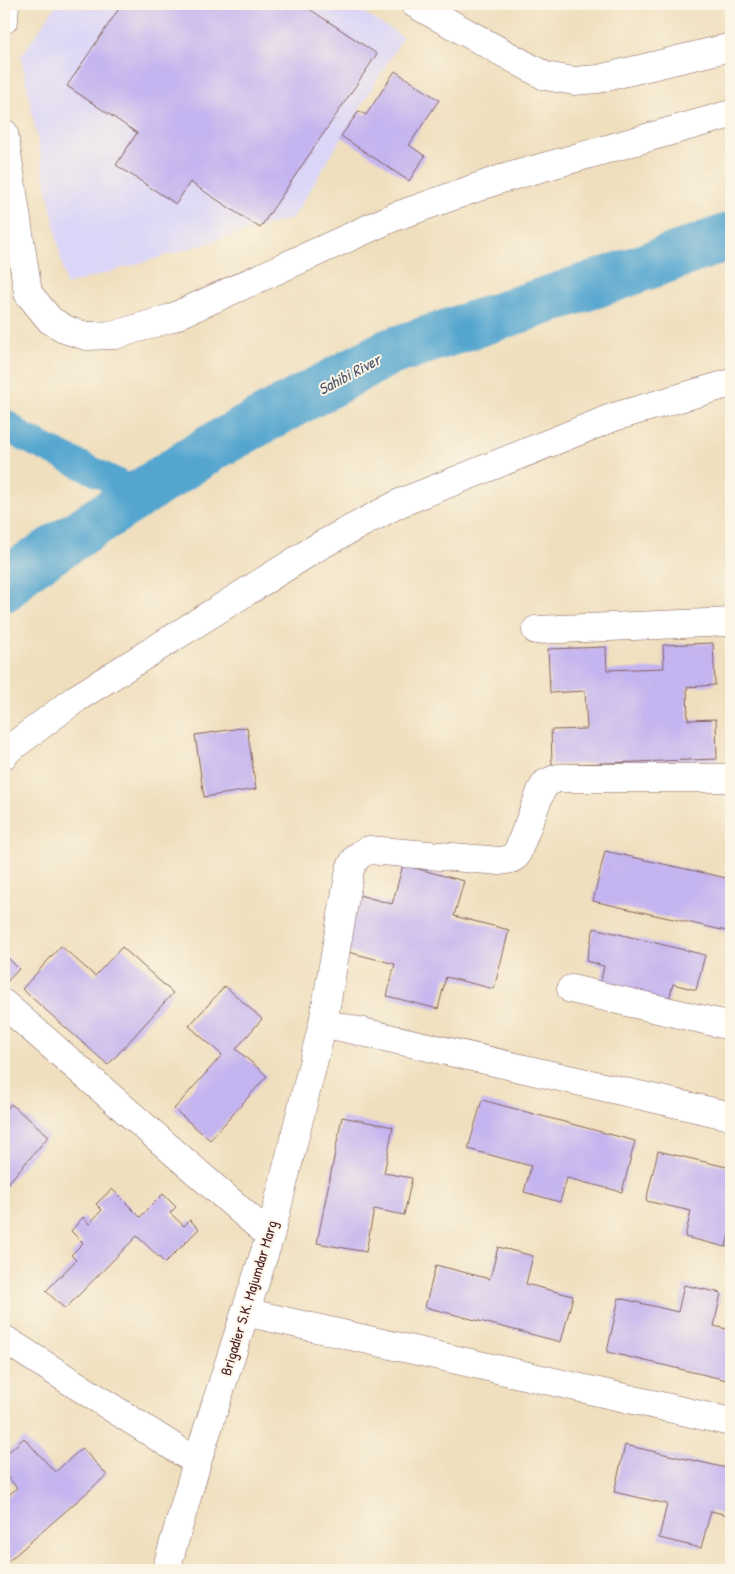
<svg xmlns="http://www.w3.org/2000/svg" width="735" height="1574" font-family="'Patrick Hand',sans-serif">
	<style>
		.built { fill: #dbd6f7 }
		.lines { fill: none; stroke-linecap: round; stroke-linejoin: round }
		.canal { stroke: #54a6cf; stroke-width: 28 }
		.river { stroke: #54a6cf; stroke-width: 48 }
		.building { fill: #c4b4ef }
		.minor-casing { stroke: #84625e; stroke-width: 29 }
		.minor { stroke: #fff; stroke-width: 28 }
		.labels { text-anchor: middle; stroke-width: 4; stroke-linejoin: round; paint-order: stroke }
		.street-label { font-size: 15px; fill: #4a1f2b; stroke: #fcf5e5 }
		.water-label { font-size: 16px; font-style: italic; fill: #4e556d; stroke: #fcf5e5 }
	</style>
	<rect width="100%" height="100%" fill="#fcf5e5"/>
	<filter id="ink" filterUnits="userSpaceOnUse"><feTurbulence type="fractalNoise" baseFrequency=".02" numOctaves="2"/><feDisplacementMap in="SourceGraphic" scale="10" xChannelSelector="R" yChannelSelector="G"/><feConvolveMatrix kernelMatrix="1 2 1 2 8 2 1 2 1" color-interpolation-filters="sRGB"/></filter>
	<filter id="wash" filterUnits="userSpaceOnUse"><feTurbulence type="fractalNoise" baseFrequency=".0096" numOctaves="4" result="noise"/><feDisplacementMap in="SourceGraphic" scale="20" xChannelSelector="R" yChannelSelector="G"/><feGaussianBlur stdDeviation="1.12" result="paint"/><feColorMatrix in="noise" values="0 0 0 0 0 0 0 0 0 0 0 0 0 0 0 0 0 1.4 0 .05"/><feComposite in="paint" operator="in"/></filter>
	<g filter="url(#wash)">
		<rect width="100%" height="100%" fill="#efdfbe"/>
		<!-- built -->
		<path class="built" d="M 57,4 L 349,4 L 403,37 L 293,218 L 66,285 L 21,56 Z"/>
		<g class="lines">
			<!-- canal -->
			<path class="canal" d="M 4,422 L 23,437 L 141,494"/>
			<!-- river -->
			<path class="river" d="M 4,588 L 22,570 L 211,448 L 387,353 L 614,278 L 731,236"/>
		</g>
		<g id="blocks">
			<!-- building -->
			<path class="building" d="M 122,4 L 302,4 L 377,54 L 260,228 L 190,182 L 176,204 L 116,165 L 137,133 L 67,86 Z
				M 395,71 L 439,100 L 409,145 L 425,156 L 409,181 L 341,136 L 359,111 L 366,115 Z
				M 713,643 L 715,685 L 687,687 L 688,720 L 716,719 L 717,759 L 552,765 L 551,730 L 587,729 L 585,691 L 550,693 L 548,649 L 606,647 L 607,670 L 664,668 L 663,645 Z
				M 247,727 L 256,789 L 204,797 L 195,735 Z
				M 605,851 L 731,879 L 731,932 L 593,901 Z
				M 403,865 L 464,881 L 454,916 L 509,930 L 494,989 L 446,977 L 438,1009 L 387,996 L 395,964 L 344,951 L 359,895 L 392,904 Z
				M 594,928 L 705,955 L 696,990 L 673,984 L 667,1007 L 599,990 L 604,966 L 586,961 Z
				M 61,946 L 95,976 L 122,947 L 173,993 L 108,1065 L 22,989 Z
				M 4,954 L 19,969 L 4,985 Z
				M 225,986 L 262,1019 L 236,1049 L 267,1076 L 210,1140 L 174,1109 L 222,1055 L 189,1026 Z
				M 482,1100 L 635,1141 L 622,1192 L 567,1178 L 560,1202 L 524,1192 L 531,1166 L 468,1149 Z
				M 11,1104 L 49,1136 L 4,1188 L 4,1112 Z
				M 342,1117 L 393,1127 L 384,1173 L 412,1178 L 404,1215 L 374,1209 L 366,1252 L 317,1243 Z
				M 658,1151 L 731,1168 L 731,1226 L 726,1247 L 685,1237 L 691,1211 L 646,1201 Z
				M 112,1189 L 140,1217 L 163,1194 L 176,1207 L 170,1213 L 184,1226 L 190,1220 L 199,1229 L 165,1263 L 137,1236 L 65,1309 L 46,1291 L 76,1260 L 71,1255 L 83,1243 L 71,1231 L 83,1217 L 89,1224 L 102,1210 L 96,1204 Z
				M 498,1247 L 533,1256 L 526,1284 L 573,1296 L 561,1342 L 425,1307 L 436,1265 L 490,1279 Z
				M 684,1285 L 721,1293 L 714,1326 L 731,1330 L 731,1381 L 607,1352 L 619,1298 L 678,1312 Z
				M 24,1438 L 55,1472 L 82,1448 L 107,1475 L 4,1565 L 4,1499 L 17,1488 L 6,1475 L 4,1477 L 4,1456 Z
				M 625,1445 L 731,1469 L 731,1516 L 711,1511 L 701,1548 L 659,1538 L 667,1504 L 614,1492 Z"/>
		</g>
	</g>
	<g filter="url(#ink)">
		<use href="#blocks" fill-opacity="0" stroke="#84625e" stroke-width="1"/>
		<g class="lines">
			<!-- minor casing -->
			<g class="minor-casing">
				<path id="minor" d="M 415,4 L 545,76 L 574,81 L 598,79 L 731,47
					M 4,20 L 5,4
					M 4,133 L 28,293 L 50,320 L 67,330 L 86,336 L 115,335 L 171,318 L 394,217 L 498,180 L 731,114
					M 536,630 L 731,622
					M 4,755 L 8,750 L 77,698 L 321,545 L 400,503 L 614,417 L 731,383
					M 571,989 L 731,1026
					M 4,1004 L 270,1236
					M 323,1023 L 731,1116
					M 245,1312 L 731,1422
					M 4,1339 L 197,1462
					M 166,1570 L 197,1462 L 270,1236 L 323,1023 L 350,869 C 355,858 359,854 369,850 L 500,861 L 511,859 L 516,856 L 541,791 L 546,783 L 558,778 L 731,778"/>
			</g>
			<!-- minor -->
			<use href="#minor" class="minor"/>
		</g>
	</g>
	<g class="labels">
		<!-- street labels -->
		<g class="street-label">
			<text transform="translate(249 1298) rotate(-73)" y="5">Brigadier S.K. Majumdar Marg</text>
		</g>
		<!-- water labels -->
		<g class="water-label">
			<text transform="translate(349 374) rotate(-28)" y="6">Sahibi River</text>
		</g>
	</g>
	<!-- margin -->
	<rect width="735" height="1574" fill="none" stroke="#fcf5e5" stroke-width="20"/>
</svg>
